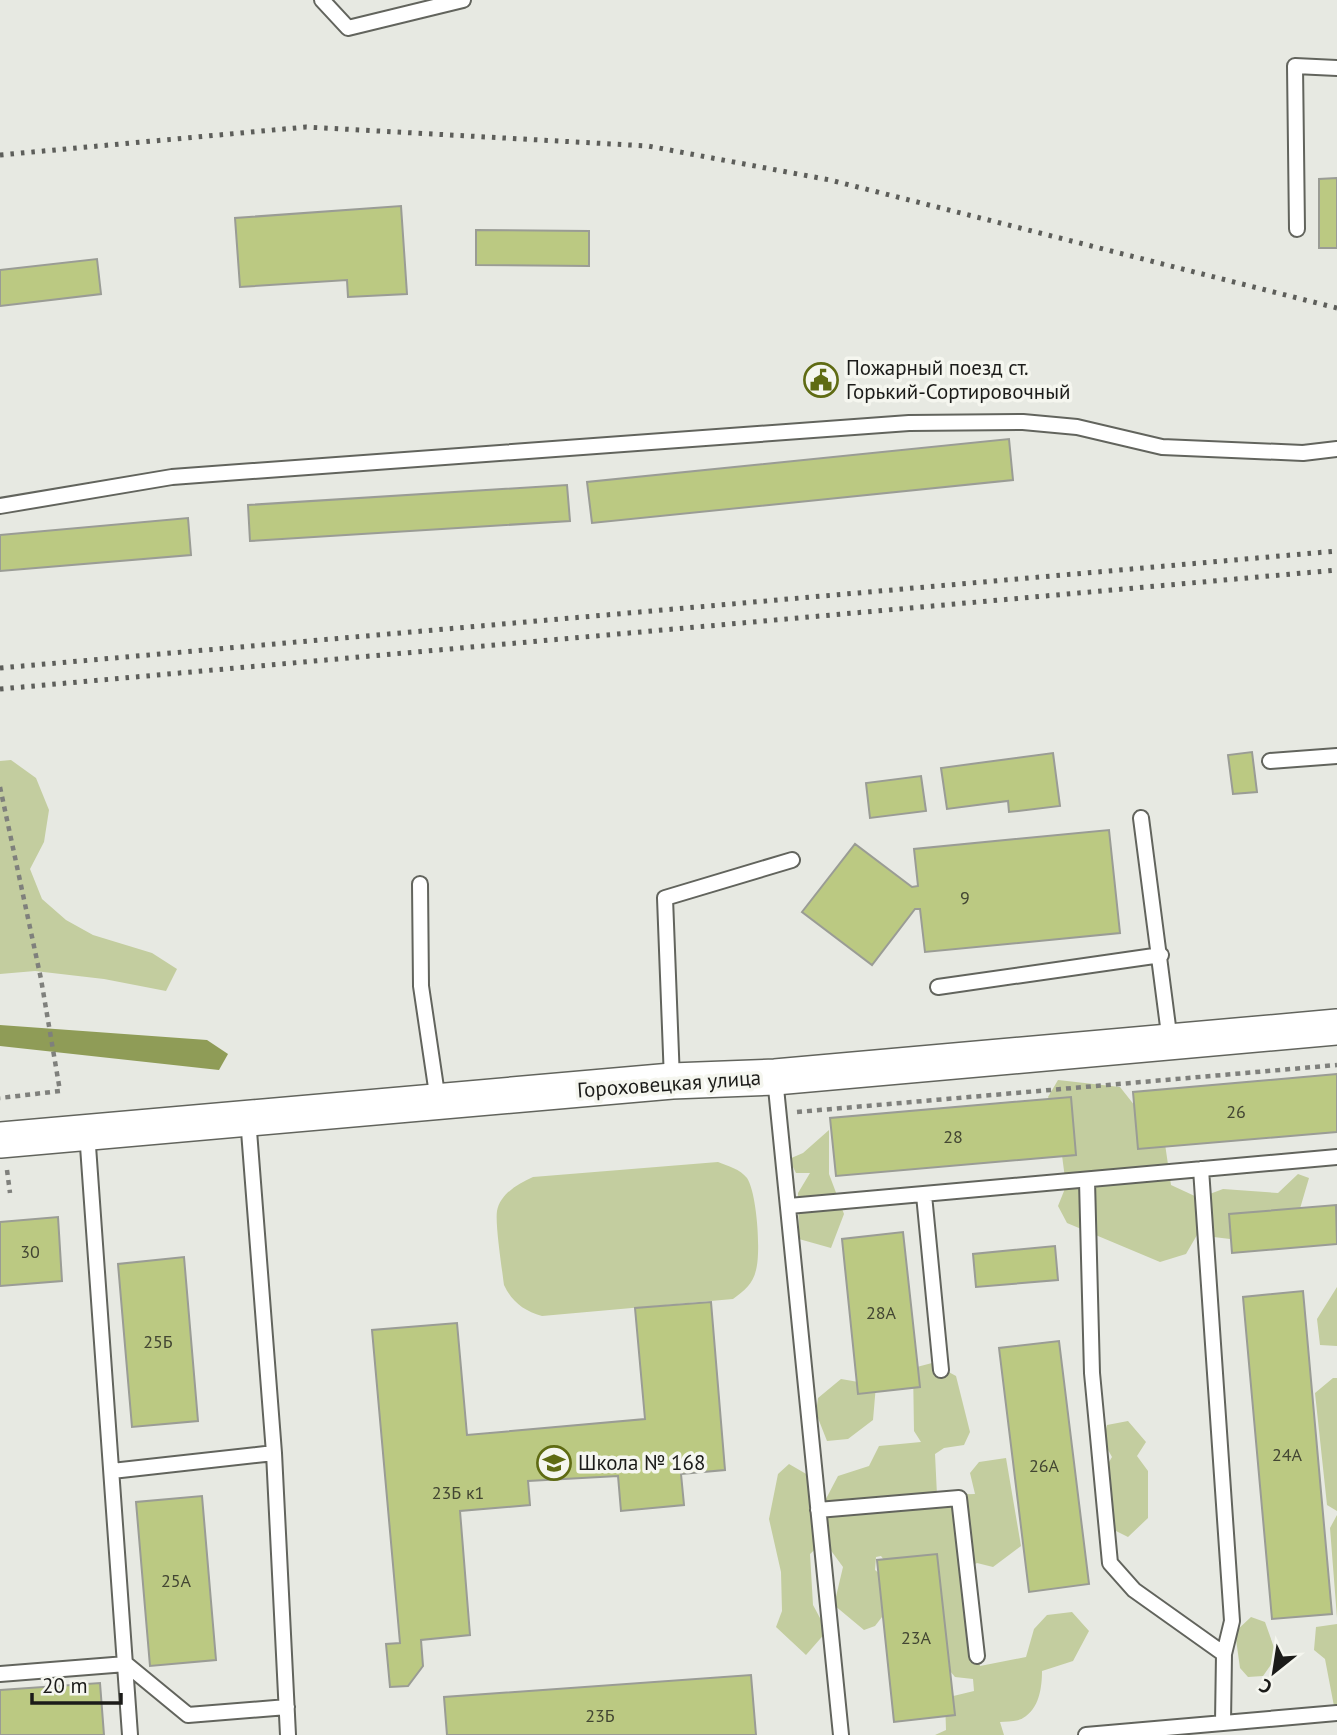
<svg xmlns="http://www.w3.org/2000/svg" width="1337" height="1735" font-family="'PT Sans',sans-serif">
	<style>
		.green { fill: #c3cd9f }
		.water { fill: #8f9c57 }
		.building { fill: #bbc982; stroke: #9a9c95; stroke-width: 2 }
		.lines { fill: none; stroke-linecap: round; stroke-linejoin: round }
		.service-casing { stroke: #62645d; stroke-width: 18 }
		.tertiary-casing { stroke: #62645d; stroke-width: 38 }
		.path { stroke: #7f807c; stroke-width: 4.5; stroke-dasharray: 5 5; stroke-linecap: butt }
		.service { stroke: #fff; stroke-width: 14 }
		.tertiary { stroke: #fff; stroke-width: 35 }
		.rail { stroke: #5d5e5a; stroke-width: 5; stroke-dasharray: 3.5 7; stroke-linecap: butt }
		.labels { text-anchor: middle; stroke-width: 7; stroke-linejoin: round; paint-order: stroke }
		.number-label { font-size: 18px; fill: #434633 }
		.poi-label { font-size: 21px; fill: #1b1b19; stroke: #f5f6ef; text-anchor: start }
		.street-label { font-size: 21px; fill: #1b1b19; stroke: #f5f6ef }
	</style>
	<rect width="100%" height="100%" fill="#e7e9e2"/>
	<!-- green -->
	<path class="green" d="M 11,760 L 36,778 L 49,810 L 44,842 L 30,869 L 42,899 L 66,920 L 93,935 L 152,953 L 177,969 L 166,991 L 104,979 L 35,971 L 0,974 L 0,761 Z
		M 1058,1080 L 1120,1087 L 1165,1144 L 1171,1185 L 1199,1198 L 1223,1189 L 1278,1193 L 1298,1174 L 1309,1178 L 1294,1229 L 1255,1242 L 1197,1235 L 1186,1254 L 1160,1262 L 1067,1223 L 1058,1206 L 1066,1186 L 1057,1117 L 1048,1097 Z
		M 829,1130 L 829,1174 L 844,1214 L 831,1248 L 799,1239 L 798,1193 L 810,1173 L 796,1173 L 789,1159 L 803,1153 Z
		M 718,1162 C 728,1166 740,1169 747,1178 C 757,1193 761,1253 756,1270 C 753,1284 744,1291 733,1299 L 542,1316 C 524,1311 512,1302 504,1285 C 502,1269 495,1224 497,1211 C 500,1194 519,1183 533,1177 Z
		M 1337,1287 L 1337,1346 L 1320,1345 L 1317,1319 Z
		M 932,1363 L 956,1376 L 970,1432 L 964,1445 L 944,1448 L 935,1454 L 937,1495 L 975,1494 L 970,1473 L 979,1462 L 1006,1458 L 1021,1546 L 993,1567 L 977,1563 L 963,1571 L 980,1666 L 1026,1657 L 1034,1629 L 1047,1615 L 1072,1612 L 1089,1631 L 1073,1661 L 1042,1671 C 1042,1688 1039,1709 1023,1718 C 1017,1722 1007,1721 1000,1722 L 1004,1735 L 935,1735 L 946,1730 L 945,1698 L 974,1691 L 973,1679 L 955,1677 L 945,1665 L 916,1602 L 881,1556 L 876,1557 L 875,1570 L 885,1578 L 889,1608 L 875,1626 L 864,1630 L 834,1605 L 843,1567 L 824,1541 L 810,1554 L 813,1605 L 827,1631 L 806,1655 L 776,1627 L 782,1611 L 781,1572 L 769,1519 L 778,1474 L 789,1464 L 808,1475 L 818,1514 L 838,1476 L 869,1466 L 879,1446 L 921,1442 L 914,1431 L 913,1368 Z
		M 1333,1378 L 1337,1378 L 1337,1511 L 1327,1505 L 1315,1393 Z
		M 841,1379 L 876,1385 L 873,1420 L 848,1439 L 827,1441 L 816,1413 L 818,1398 Z
		M 1128,1421 L 1146,1442 L 1137,1456 L 1148,1471 L 1148,1518 L 1128,1537 L 1114,1530 L 1106,1467 L 1112,1457 L 1103,1441 L 1107,1425 Z
		M 1337,1515 L 1337,1618 L 1330,1528 Z
		M 1251,1617 L 1265,1622 L 1277,1656 L 1263,1676 L 1248,1677 L 1240,1668 L 1235,1632 Z
		M 1337,1624 L 1337,1722 L 1325,1659 L 1314,1650 L 1316,1627 Z"/>
	<!-- water -->
	<path class="water" d="M 0,1025 L 207,1040 L 228,1054 L 219,1070 L 0,1046 Z"/>
	<!-- building -->
	<path class="building" d="M 1337,178 L 1337,248 L 1319,248 L 1319,179 Z
		M 401,206 L 407,294 L 348,297 L 347,280 L 240,287 L 235,218 Z
		M 476,230 L 589,231 L 589,266 L 476,265 Z
		M 97,259 L 101,294 L 0,306 L 0,270 Z
		M 1009,439 L 1013,480 L 592,523 L 587,482 Z
		M 567,485 L 570,521 L 250,541 L 248,505 Z
		M 188,518 L 191,555 L 0,571 L 0,535 Z
		M 1252,752 L 1257,792 L 1233,794 L 1228,755 Z
		M 1053,753 L 1060,806 L 1009,812 L 1008,801 L 947,809 L 941,768 Z
		M 921,776 L 926,811 L 870,818 L 866,783 Z
		M 1109,830 L 1120,933 L 925,952 L 920,909 L 915,909 L 872,965 L 802,912 L 855,844 L 912,887 L 918,886 L 914,849 Z
		M 1337,1074 L 1337,1132 L 1138,1149 L 1133,1092 Z
		M 1071,1097 L 1076,1155 L 836,1176 L 830,1118 Z
		M 1336,1205 L 1337,1244 L 1232,1253 L 1229,1214 Z
		M 58,1217 L 62,1281 L 0,1286 L 0,1222 Z
		M 903,1232 L 920,1387 L 858,1394 L 842,1239 Z
		M 1055,1246 L 1058,1280 L 976,1287 L 973,1254 Z
		M 184,1257 L 198,1421 L 132,1427 L 118,1264 Z
		M 1303,1291 L 1332,1614 L 1272,1619 L 1243,1297 Z
		M 711,1302 L 725,1470 L 681,1474 L 684,1505 L 621,1511 L 618,1476 L 528,1481 L 530,1505 L 460,1511 L 470,1635 L 421,1640 L 423,1666 L 408,1686 L 390,1687 L 386,1644 L 400,1643 L 372,1330 L 457,1323 L 467,1435 L 645,1419 L 635,1308 Z
		M 1059,1341 L 1089,1584 L 1029,1592 L 999,1348 Z
		M 202,1496 L 216,1660 L 150,1666 L 136,1502 Z
		M 937,1554 L 955,1715 L 894,1722 L 877,1560 Z
		M 751,1675 L 756,1735 L 447,1735 L 444,1697 Z
		M 100,1683 L 104,1735 L 0,1735 L 0,1690 Z"/>
	<g class="lines">
		<!-- service casing -->
		<g class="service-casing">
			<path id="service" d="M 322,0 L 348,28 L 463,0
				M 1297,229 L 1295,66 L 1337,68
				M 0,506 L 172,477 L 909,423 L 1023,422 L 1077,427 L 1162,447 L 1303,453 L 1337,449
				M 1270,761 L 1337,756
				M 1141,818 L 1170,1042
				M 420,884 L 421,986 L 438,1101
				M 938,987 L 1161,955
				M 775,1078 L 841,1735
				M 672,1080 L 665,898 L 792,860
				M 248,1118 L 274,1453 L 288,1735
				M 87,1132 L 130,1735
				M 1201,1169 L 1232,1621 L 1224,1654 L 1223,1722
				M 1087,1181 L 1092,1373 L 1110,1563 L 1134,1590 L 1224,1654
				M 924,1195 L 941,1370
				M 789,1206 L 1337,1157
				M 112,1471 L 274,1453
				M 818,1510 L 959,1498 L 977,1656
				M 0,1674 L 126,1664 L 188,1715 L 287,1707
				M 1086,1735 L 1337,1713"/>
		</g>
		<!-- tertiary casing -->
		<g class="tertiary-casing">
			<path id="tertiary" d="M 0,1140 L 672,1081 L 775,1077 L 1337,1027"/>
		</g>
		<!-- path -->
		<path class="path" d="M 0,787 L 41,979 L 60,1091 L 0,1098
			M 797,1112 L 1337,1065
			M 7,1170 L 10,1193"/>
		<!-- service -->
		<use href="#service" class="service"/>
		<!-- tertiary -->
		<use href="#tertiary" class="tertiary"/>
		<!-- rail -->
		<path class="rail" d="M 0,155 L 306,127 L 648,146 L 830,180 L 1337,308
			M 0,668 L 1337,551
			M 0,689 L 1337,570"/>
	</g>
	<!-- icons -->
	<defs>
		<g id="civic-ring" transform="scale(1.75)"><circle r="9.5" fill="#f5f6ef" stroke="#5f6b13" stroke-width="1.5"/><path d="M-.6-6.5H3V-4.5H.6V-3L4-1V1h2V6H-6V1h2V-1L-.6-3ZM-1.2 2.5V6h2.4V2.5Z" fill="#5f6b13"/></g>
		<g id="school-ring" transform="scale(1.75)"><circle r="9.5" fill="#f5f6ef" stroke="#5f6b13" stroke-width="1.5"/><path d="M0-5L7-2L0 1L-7-2ZM-4 1L0 2.5L4 1V4Q0 6-4 4Z" fill="#5f6b13"/></g>
	</defs>
	<g fill-rule="evenodd">
		<use href="#civic-ring" x="821" y="380"/>
		<use href="#school-ring" x="554" y="1463"/>
	</g>
	<g class="labels">
		<!-- number labels -->
		<g class="number-label">
			<text x="965" y="904">9</text>
			<text x="1236" y="1118">26</text>
			<text x="953" y="1143">28</text>
			<text x="30" y="1258">30</text>
			<text x="881" y="1319">28А</text>
			<text x="158" y="1348">25Б</text>
			<text x="1287" y="1461">24А</text>
			<text x="1044" y="1472">26А</text>
			<text x="458" y="1499">23Б к1</text>
			<text x="176" y="1587">25А</text>
			<text x="916" y="1644">23А</text>
			<text x="600" y="1722">23Б</text>
		</g>
		<!-- poi labels -->
		<g class="poi-label">
			<text x="846" y="375">Пожарный поезд ст.<tspan x="846" dy="24">Горький-Сортировочный</tspan></text>
			<text x="578" y="1470">Школа № 168</text>
		</g>
		<!-- street labels -->
		<g class="street-label">
			<text transform="translate(669 1084) rotate(-4)" y="7">Гороховецкая улица</text>
		</g>
	</g>
	<!-- north arrow -->
	<g transform="translate(1274 1672) rotate(210)" stroke="#f5f6ef" stroke-width="5" paint-order="stroke">
	<path d="M0-5L12 26L0 18L-12 26Z" fill="#1b1b19"/>
	<text y="-10" font-size="19" font-weight="bold" text-anchor="middle" fill="#1b1b19">С</text>
	</g>
	<!-- scale -->
	<path d="M32 1693v10h89v-10" fill="none" stroke="#1b1b19" stroke-width="3.5"/>
	<text x="42" y="1693" font-size="21" fill="#1b1b19" stroke="#f5f6ef" stroke-width="5" paint-order="stroke">20 m</text>
</svg>
